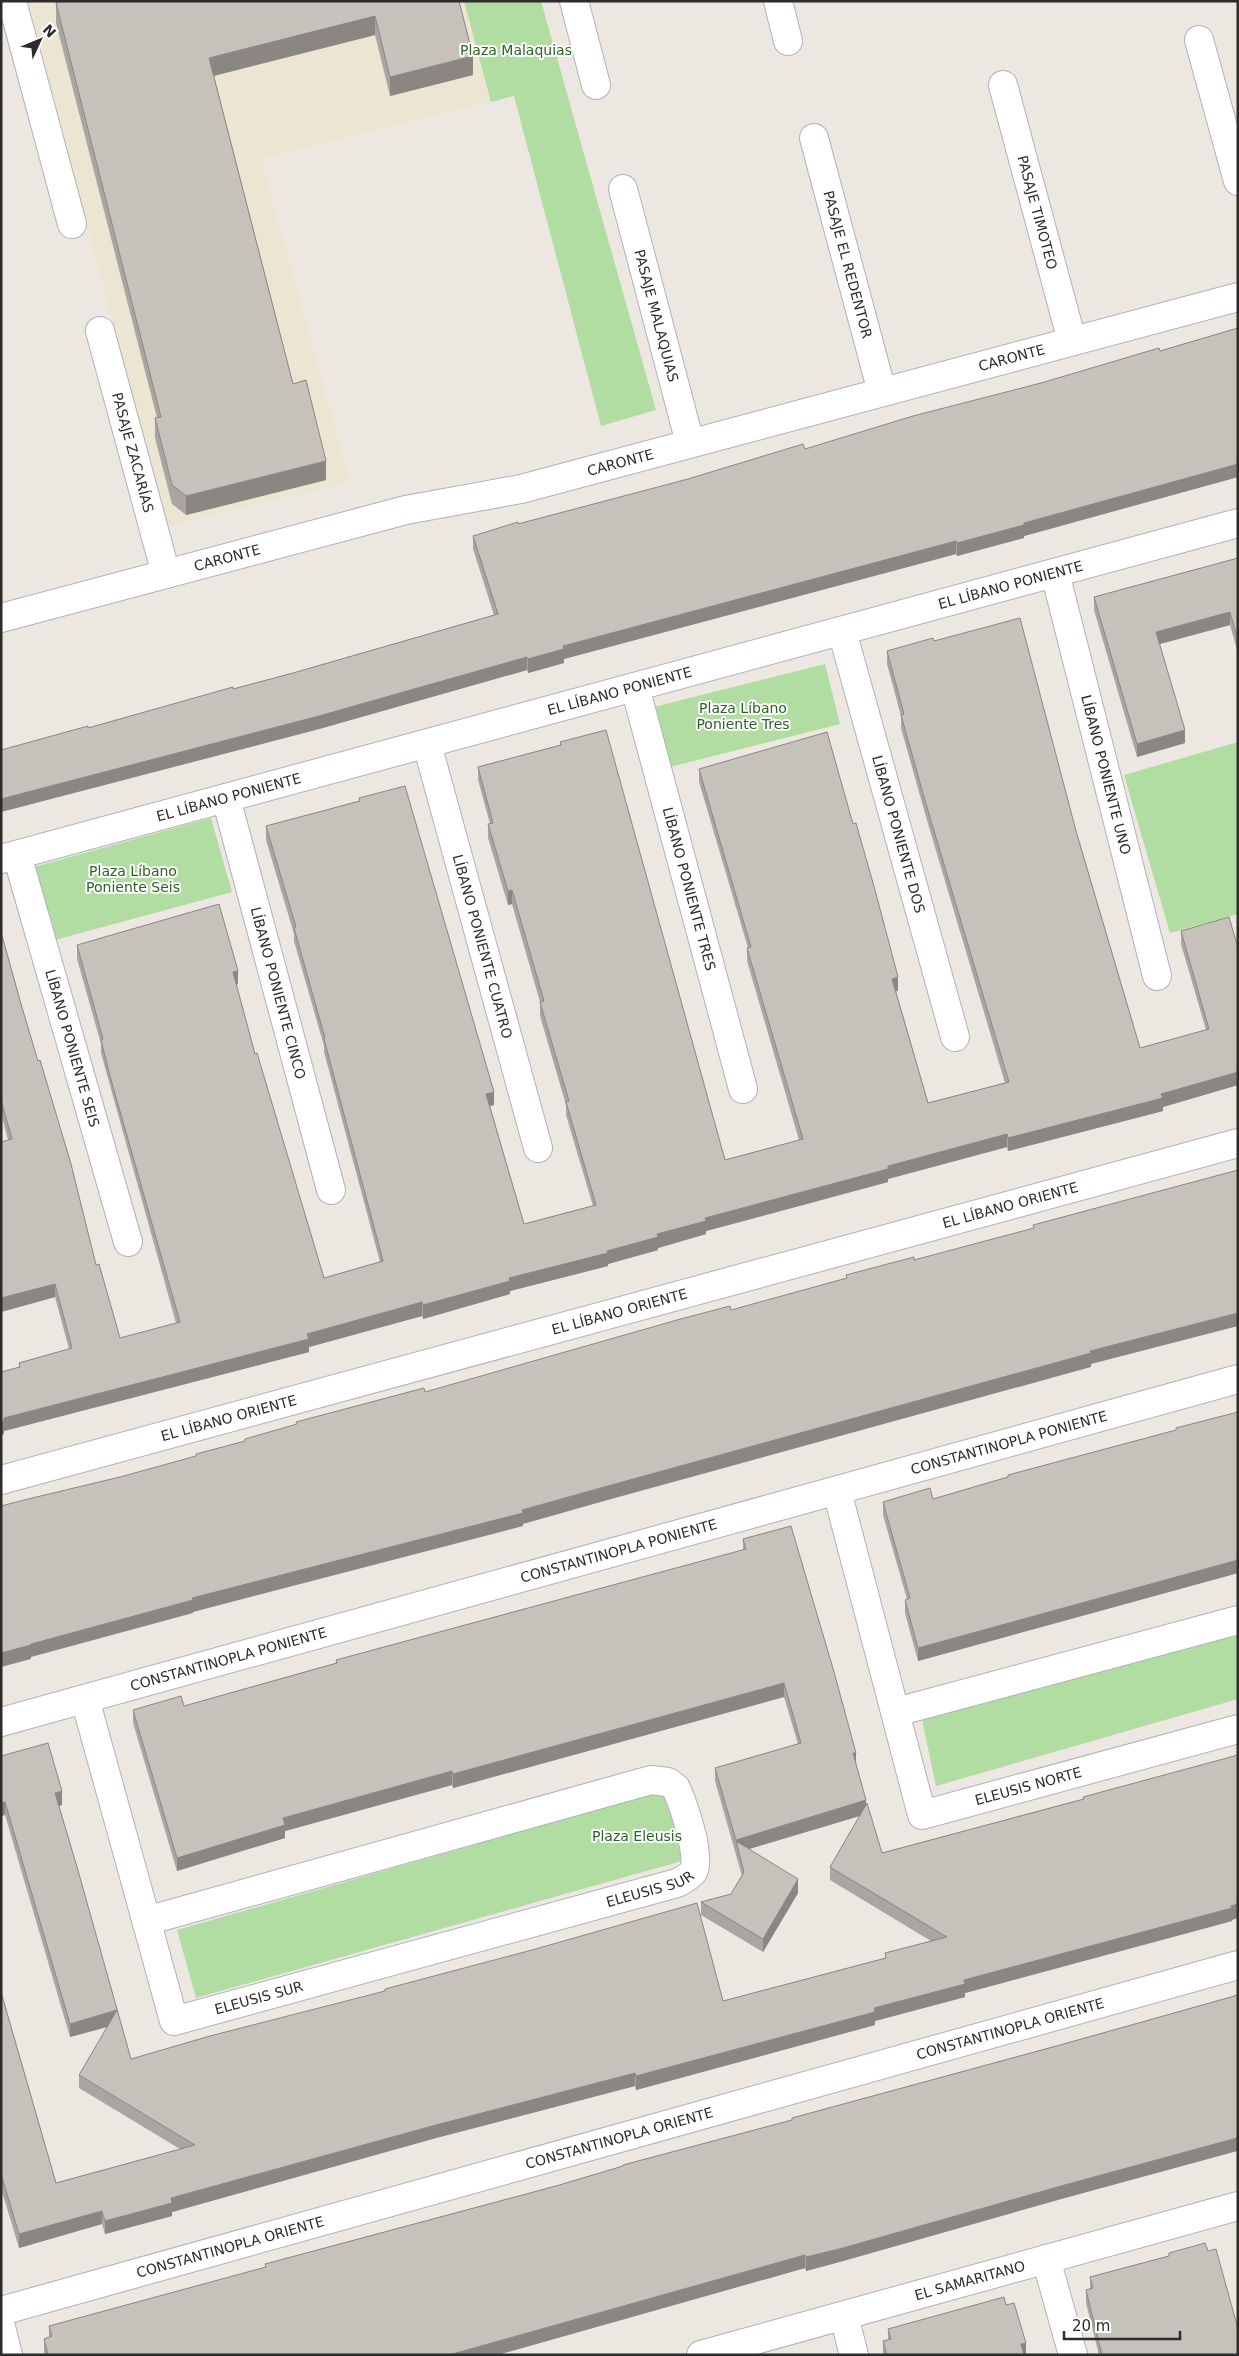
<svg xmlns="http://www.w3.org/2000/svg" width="1239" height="2356" font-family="'DejaVu Sans',sans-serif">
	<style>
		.education { fill: #ece5d1 }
		.green { fill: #b2dda2 }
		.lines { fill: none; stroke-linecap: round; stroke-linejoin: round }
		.minor-casing { stroke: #b0b1bb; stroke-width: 30 }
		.minor { stroke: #fff; stroke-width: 28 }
		.wall { fill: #a9a6a1 }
		.shaded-wall { fill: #8a8783 }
		.building { fill: #c5c1bb; stroke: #8a8783 }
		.labels { text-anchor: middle; stroke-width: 4; stroke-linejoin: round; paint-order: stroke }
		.park-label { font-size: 14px; fill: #2b6322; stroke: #fff }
		.street-label { font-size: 14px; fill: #2c2c2c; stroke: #fff }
	</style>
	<rect width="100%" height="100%" fill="#ece7e0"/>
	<!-- education -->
	<path class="education" d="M 464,1 L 491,102 L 261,159 L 350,482 L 166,526 L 29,2 Z"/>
	<!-- green -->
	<path class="green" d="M 464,1 L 541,1 L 656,410 L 601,426 L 514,96 L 491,102 Z
		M 825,664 L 840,724 L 662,769 L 646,709 Z
		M 1238,742 L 1238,914 L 1170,933 L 1124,775 Z
		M 211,818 L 232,892 L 55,940 L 34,867 Z
		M 1238,1631 L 1238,1699 L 936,1786 L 921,1715 Z
		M 665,1790 L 682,1861 L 196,1998 L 177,1930 Z"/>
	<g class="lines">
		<!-- minor casing -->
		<g class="minor-casing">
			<g id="minor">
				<path d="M 12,1 L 72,224"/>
				<path d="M 574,1 L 596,85"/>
				<path d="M 778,1 L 788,41"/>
				<path d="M 1199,40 L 1238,181"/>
				<path id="s1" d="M 1003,85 L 1072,341"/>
				<path id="s2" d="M 814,138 L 882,392"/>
				<path id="s3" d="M 623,189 L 690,443"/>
				<path id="s4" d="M 100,331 L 166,574"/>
				<path id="s5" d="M 1055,573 L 1157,976"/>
				<path id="s6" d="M 1,618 L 406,510 L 521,489 L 1238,297"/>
				<path id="s7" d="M 842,631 L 955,1037"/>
				<path id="s8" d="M 635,687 L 743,1089"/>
				<path id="s9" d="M 427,744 L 538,1148"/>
				<path id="s10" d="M 226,798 L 331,1190"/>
				<path id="s11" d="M 17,855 L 128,1242"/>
				<path id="s12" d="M 1,859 L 1238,523"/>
				<path id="s13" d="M 1,1480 L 1238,1143"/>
				<path id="s14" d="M 837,1491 L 922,1815 L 1238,1729"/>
				<path id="s15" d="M 85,1699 L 174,2021 L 677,1883 C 683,1880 689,1877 693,1872 C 702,1857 683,1804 676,1788 L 668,1782 L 651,1780 L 146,1921"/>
				<path d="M 896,1712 L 1238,1620"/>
				<path id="s16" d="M 1,1722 L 1238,1379"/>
				<path d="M 1046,2259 L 1073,2355"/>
				<path id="s17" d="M 1,2311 L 1238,1965"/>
				<path d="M 844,2316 L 854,2355"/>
				<path d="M 1,2327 L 8,2355"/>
				<path id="s18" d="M 701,2355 L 1238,2206"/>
			</g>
		</g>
		<!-- minor -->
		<use href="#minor" class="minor"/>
	</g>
	<!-- wall -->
	<path class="wall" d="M 459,1 L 473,75 L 390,96 L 375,35 L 214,76 L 293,384 L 326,480 L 186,515 L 172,504 L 155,438 L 155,418 L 157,418 L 56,23 L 56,3 Z
		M 1238,328 L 1238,477 L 1024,536 L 1024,538 L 957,556 L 956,554 L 564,659 L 564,663 L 528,673 L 527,670 L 319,729 L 12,809 L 88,728 L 293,673 L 494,615 L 473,549 L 473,536 L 805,449 L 1160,351 Z
		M 1238,558 L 1238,654 L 1230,625 L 1160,644 L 1185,743 L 1137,757 L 1094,610 L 1094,597 Z
		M 934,641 L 1076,831 L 1140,1048 L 1206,1030 L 1181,944 L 1181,931 L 1238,1085 L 1163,1107 L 1163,1111 L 1008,1151 L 1007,1147 L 888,1179 L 888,1182 L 706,1231 L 706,1234 L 658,1248 L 658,1250 L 608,1264 L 608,1266 L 510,1291 L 510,1294 L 423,1319 L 422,1316 L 309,1347 L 309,1352 L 4,1431 L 4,1434 L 1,1435 L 1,1372 L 19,1367 L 19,1363 L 69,1349 L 55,1297 L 1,1312 L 1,1142 L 8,1140 L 1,1113 L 1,932 L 21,1004 L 96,1265 L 120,1338 L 176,1323 L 101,1053 L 101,1044 L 77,959 L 77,945 L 238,984 L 236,985 L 255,1054 L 324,1278 L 380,1262 L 324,1052 L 324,1046 L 294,941 L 294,934 L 266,840 L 266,826 L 359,801 L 359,798 L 494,1105 L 490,1106 L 524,1224 L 593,1206 L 566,1115 L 566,1105 L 540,1016 L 540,1002 L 512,904 L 508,905 L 488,838 L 488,824 L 490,824 L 478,780 L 478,767 L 560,745 L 560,742 L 725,1160 L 799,1140 L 747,961 L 747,948 L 748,948 L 699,782 L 699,769 L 898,991 L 896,991 L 928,1103 L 1005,1083 L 926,817 L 901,728 L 901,716 L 887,664 L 887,651 Z
		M 1238,1412 L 1238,1573 L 918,1661 L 905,1613 L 905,1600 L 907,1599 L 883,1515 L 883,1502 L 933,1499 L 1008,1477 L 1008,1475 L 1176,1431 L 1176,1428 Z
		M 743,1539 L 856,1763 L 866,1805 L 882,1853 L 1083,1799 L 1083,1797 L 1237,1756 L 1238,1752 L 1232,1921 L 965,1993 L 965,1997 L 875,2021 L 875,2025 L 636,2090 L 635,2086 L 436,2138 L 172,2212 L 172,2216 L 105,2234 L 102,2224 L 19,2248 L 1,2188 L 1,1992 L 56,2183 L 180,2149 L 79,2088 L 79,2075 L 108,2027 L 70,2037 L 5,1815 L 1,1816 L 1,1756 L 62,1805 L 59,1806 L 131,2059 L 385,1992 L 385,1989 L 723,2001 L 885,1958 L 885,1953 L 931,1941 L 830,1880 L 830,1867 L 860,1816 L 749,1849 L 798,1893 L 763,1952 L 701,1915 L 701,1902 L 731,1894 L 742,1876 L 715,1781 L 715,1768 L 798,1744 L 784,1697 L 453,1788 L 452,1785 L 285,1831 L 285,1838 L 177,1871 L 133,1723 L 133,1710 L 184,1706 L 336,1663 L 336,1660 L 743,1550 Z
		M 1238,1995 L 1238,2152 L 1237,2151 L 1061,2199 L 843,2261 L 806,2271 L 805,2268 L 497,2355 L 44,2355 L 44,2339 L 49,2337 L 49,2326 L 265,2268 L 265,2264 L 556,2186 L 623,2166 L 623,2165 L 792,2120 L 792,2118 L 1060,2045 Z
		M 1169,2253 L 1238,2355 L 1099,2355 L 1086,2303 L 1086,2290 L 1090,2289 L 1090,2277 L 1169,2256 Z
		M 1006,2305 L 1026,2355 L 883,2355 L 883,2341 L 888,2340 L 888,2329 Z"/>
	<!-- shaded-wall -->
	<path class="shaded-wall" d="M 375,16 L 375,35 L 209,77 L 209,58 Z
		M 473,56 L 473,75 L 390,96 L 390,77 Z
		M 326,461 L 326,480 L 186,515 L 186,496 Z
		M 1238,464 L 1238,477 L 1024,536 L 1024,538 L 957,556 L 957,543 L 1024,523 Z
		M 956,541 L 956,554 L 564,659 L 564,663 L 528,673 L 528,659 L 563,646 Z
		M 1230,612 L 1230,625 L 1156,645 L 1156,632 Z
		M 527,657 L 527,670 L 319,729 L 1,812 L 1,799 Z
		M 1185,730 L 1185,743 L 1137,757 L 1137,744 Z
		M 512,890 L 512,904 L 508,905 L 508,891 Z
		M 238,971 L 238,984 L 233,986 L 233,972 Z
		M 898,977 L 898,991 L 892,992 L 892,979 Z
		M 1238,1072 L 1238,1085 L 1163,1107 L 1163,1111 L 1008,1151 L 1008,1138 Z
		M 494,1092 L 494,1105 L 486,1107 L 486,1094 Z
		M 1007,1134 L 1007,1147 L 888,1179 L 888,1182 L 706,1231 L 706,1234 L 658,1248 L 658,1250 L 608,1264 L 608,1266 L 510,1291 L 510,1294 L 423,1319 L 423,1305 L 509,1278 L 607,1251 L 705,1218 L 888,1166 Z
		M 55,1284 L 55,1297 L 1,1312 L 1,1298 Z
		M 422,1302 L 422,1316 L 309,1347 L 309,1352 L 4,1431 L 4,1434 L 1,1435 L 1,1422 L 4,1418 L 307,1334 Z
		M 1238,1313 L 1238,1326 L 1091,1364 L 1091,1367 L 604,1501 L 523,1524 L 523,1526 L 193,1612 L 193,1613 L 31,1657 L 31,1659 L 1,1667 L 1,1653 L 31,1644 L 192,1598 L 522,1510 L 1090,1351 Z
		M 1238,1560 L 1238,1573 L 918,1661 L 918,1648 Z
		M 784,1683 L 784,1697 L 453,1788 L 453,1774 Z
		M 853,1753 L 856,1753 L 856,1766 Z
		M 452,1771 L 452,1785 L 285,1831 L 285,1838 L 177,1871 L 177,1858 L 283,1818 Z
		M 62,1791 L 62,1805 L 55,1807 L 55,1793 Z
		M 866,1800 L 866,1814 L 739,1852 L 736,1841 L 736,1853 L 736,1840 Z
		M 5,1802 L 5,1815 L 1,1816 L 1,1803 Z
		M 798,1879 L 798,1893 L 763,1952 L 763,1939 Z
		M 1238,1904 L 1238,1918 L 1232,1920 L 1232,1921 L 965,1993 L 965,1997 L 875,2021 L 875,2025 L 636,2090 L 636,2076 L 874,2008 L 964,1980 Z
		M 117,2010 L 117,2024 L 70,2037 L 70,2024 Z
		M 635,2073 L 635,2086 L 436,2138 L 172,2212 L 172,2216 L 105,2234 L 105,2221 L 171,2198 L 436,2125 Z
		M 1237,2138 L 1237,2151 L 1061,2199 L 843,2261 L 806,2271 L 806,2257 L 1061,2186 Z
		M 102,2211 L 102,2224 L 19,2248 L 19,2234 Z
		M 805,2255 L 805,2268 L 497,2355 L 449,2355 Z
		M 1026,2343 L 1026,2355 L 1021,2355 L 1021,2344 Z"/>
	<!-- building -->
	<path class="building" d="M 63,1 L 459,1 L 473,56 L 390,77 L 375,16 L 209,58 L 293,384 L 306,380 L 326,461 L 186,496 L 172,485 L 155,418 L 161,417 L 56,3 Z
		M 1238,328 L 1238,464 L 1024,523 L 1024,525 L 957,543 L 956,541 L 563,646 L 564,649 L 528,659 L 527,657 L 319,716 L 1,799 L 1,750 L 88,726 L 88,728 L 233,687 L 233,689 L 293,673 L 498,614 L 473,536 L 518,522 L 518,524 L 688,479 L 803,444 L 805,449 L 913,416 L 1041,383 L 1159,348 L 1160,351 Z
		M 1238,558 L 1238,640 L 1230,612 L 1156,632 L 1185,730 L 1137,744 L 1094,597 Z
		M 1020,618 L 1076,831 L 1140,1048 L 1209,1029 L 1181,931 L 1229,917 L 1238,948 L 1238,1072 L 1161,1094 L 1163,1098 L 1008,1138 L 1007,1134 L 888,1166 L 888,1169 L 705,1218 L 706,1221 L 657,1234 L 658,1237 L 607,1251 L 608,1253 L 509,1278 L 510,1281 L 423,1305 L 422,1302 L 307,1334 L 309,1339 L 4,1418 L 4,1421 L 1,1422 L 1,1372 L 20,1367 L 19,1363 L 72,1348 L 55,1284 L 1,1298 L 1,1142 L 12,1139 L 1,1100 L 1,932 L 21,1004 L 38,1061 L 40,1060 L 71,1164 L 96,1265 L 99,1264 L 120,1338 L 180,1322 L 110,1076 L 101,1040 L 103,1039 L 77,945 L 219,904 L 238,971 L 233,972 L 255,1054 L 257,1053 L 324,1278 L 383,1261 L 324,1039 L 325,1038 L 294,928 L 296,927 L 266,826 L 360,801 L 359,798 L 405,786 L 494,1092 L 486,1094 L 524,1224 L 596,1205 L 566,1102 L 569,1101 L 540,1002 L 544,1001 L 512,890 L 508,891 L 488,824 L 493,823 L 478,767 L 561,745 L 560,742 L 606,730 L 725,1160 L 803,1139 L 747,948 L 751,947 L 699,769 L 827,732 L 853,824 L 856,823 L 875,890 L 898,977 L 892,979 L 928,1103 L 1009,1082 L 926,804 L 901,715 L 904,714 L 887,651 L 933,638 L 934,641 Z
		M 1238,1170 L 1238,1313 L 1090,1351 L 1091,1353 L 604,1487 L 522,1510 L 523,1513 L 192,1598 L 193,1600 L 31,1644 L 31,1645 L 1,1653 L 1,1506 L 28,1499 L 120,1477 L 196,1456 L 196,1454 L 245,1441 L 245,1439 L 297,1424 L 296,1422 L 424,1388 L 425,1392 L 677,1320 L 730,1306 L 731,1310 L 847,1278 L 846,1275 L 914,1257 L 914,1260 L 1034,1228 L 1033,1225 Z
		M 1238,1412 L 1238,1560 L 918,1648 L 905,1600 L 910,1598 L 883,1502 L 930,1488 L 933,1499 L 1008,1477 L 1008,1475 L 1176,1430 L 1176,1428 Z
		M 791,1526 L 834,1672 L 856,1753 L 853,1753 L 866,1800 L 736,1840 L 715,1768 L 801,1743 L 784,1683 L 453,1774 L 452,1771 L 283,1818 L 285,1825 L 177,1858 L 133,1710 L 181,1696 L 184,1706 L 337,1663 L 336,1660 L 746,1549 L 743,1539 Z
		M 48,1743 L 62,1791 L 55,1793 L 77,1867 L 131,2059 L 210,2036 L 385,1991 L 385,1989 L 532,1950 L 697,1903 L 723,2001 L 886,1958 L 885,1953 L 947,1937 L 830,1867 L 867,1803 L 882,1853 L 1084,1799 L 1083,1797 L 1238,1755 L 1238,1904 L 1231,1906 L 1232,1908 L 964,1980 L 965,1984 L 874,2008 L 875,2012 L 636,2076 L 635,2073 L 436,2125 L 171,2198 L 172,2203 L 105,2221 L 102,2211 L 19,2234 L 1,2174 L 1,1992 L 56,2183 L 195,2145 L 79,2075 L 117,2010 L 70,2024 L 5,1802 L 1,1803 L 1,1756 Z
		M 736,1841 L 798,1879 L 763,1939 L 701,1902 L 731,1894 L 744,1872 Z
		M 1238,1995 L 1238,2139 L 1237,2138 L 1061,2186 L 843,2248 L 806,2257 L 805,2255 L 449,2355 L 48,2355 L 44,2339 L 52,2336 L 49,2326 L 266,2267 L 265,2264 L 556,2186 L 623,2166 L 623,2165 L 792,2120 L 792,2118 L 1060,2045 Z
		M 1205,2243 L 1208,2251 L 1216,2249 L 1238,2329 L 1238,2355 L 1102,2355 L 1086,2290 L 1093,2288 L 1090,2277 L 1169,2256 L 1169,2253 Z
		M 1004,2297 L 1006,2305 L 1014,2303 L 1026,2343 L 1021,2344 L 1024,2355 L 887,2355 L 883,2341 L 891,2339 L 888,2329 Z"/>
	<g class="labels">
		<!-- park labels -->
		<g class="park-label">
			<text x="516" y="55">Plaza Malaquias</text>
			<text x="743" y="713">Plaza Líbano<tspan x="743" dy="16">Poniente Tres</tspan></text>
			<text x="133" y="876">Plaza Líbano<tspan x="133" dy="16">Poniente Seis</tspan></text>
			<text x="637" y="1841">Plaza Eleusis</text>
		</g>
		<!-- street labels -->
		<g class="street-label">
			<text dy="5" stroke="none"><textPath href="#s1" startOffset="132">PASAJE TIMOTEO</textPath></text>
			<text dy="5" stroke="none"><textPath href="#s2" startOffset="131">PASAJE EL REDENTOR</textPath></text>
			<text dy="5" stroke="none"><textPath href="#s3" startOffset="131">PASAJE MALAQUIAS</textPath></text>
			<text dy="5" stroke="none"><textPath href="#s6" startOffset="1044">CARONTE</textPath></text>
			<text dy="5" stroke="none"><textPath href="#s4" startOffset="126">PASAJE ZACARÍAS</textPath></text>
			<text dy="5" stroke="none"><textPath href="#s6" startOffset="639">CARONTE</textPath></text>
			<text dy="5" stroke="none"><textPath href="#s6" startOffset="234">CARONTE</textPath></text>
			<text dy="5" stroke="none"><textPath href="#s12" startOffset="1046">EL LÍBANO PONIENTE</textPath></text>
			<text dy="5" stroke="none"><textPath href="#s12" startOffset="641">EL LÍBANO PONIENTE</textPath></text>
			<text dy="5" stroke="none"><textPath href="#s5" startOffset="208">LÍBANO PONIENTE UNO</textPath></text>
			<text dy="5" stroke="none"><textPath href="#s12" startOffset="236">EL LÍBANO PONIENTE</textPath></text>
			<text dy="5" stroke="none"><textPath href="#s7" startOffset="211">LÍBANO PONIENTE DOS</textPath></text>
			<text dy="5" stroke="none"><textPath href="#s8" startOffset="209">LÍBANO PONIENTE TRES</textPath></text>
			<text dy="5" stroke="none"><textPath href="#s9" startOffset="210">LÍBANO PONIENTE CUATRO</textPath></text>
			<text dy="5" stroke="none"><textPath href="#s10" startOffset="202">LÍBANO PONIENTE CINCO</textPath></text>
			<text dy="5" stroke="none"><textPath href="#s11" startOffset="201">LÍBANO PONIENTE SEIS</textPath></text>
			<text dy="5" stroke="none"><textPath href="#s13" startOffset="1046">EL LÍBANO ORIENTE</textPath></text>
			<text dy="5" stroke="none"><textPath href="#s13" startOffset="641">EL LÍBANO ORIENTE</textPath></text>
			<text dy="5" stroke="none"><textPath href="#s13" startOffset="236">EL LÍBANO ORIENTE</textPath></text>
			<text dy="5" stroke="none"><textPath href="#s16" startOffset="1046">CONSTANTINOPLA PONIENTE</textPath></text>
			<text dy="5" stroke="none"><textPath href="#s16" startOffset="641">CONSTANTINOPLA PONIENTE</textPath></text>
			<text dy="5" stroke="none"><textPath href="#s16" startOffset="236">CONSTANTINOPLA PONIENTE</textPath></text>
			<text dy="5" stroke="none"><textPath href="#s14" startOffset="445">ELEUSIS NORTE</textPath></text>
			<text dy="5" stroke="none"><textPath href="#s15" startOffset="828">ELEUSIS SUR</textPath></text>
			<text dy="5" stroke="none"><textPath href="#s15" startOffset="422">ELEUSIS SUR</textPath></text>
			<text dy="5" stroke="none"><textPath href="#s17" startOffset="1048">CONSTANTINOPLA ORIENTE</textPath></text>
			<text dy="5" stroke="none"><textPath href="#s17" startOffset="642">CONSTANTINOPLA ORIENTE</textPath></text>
			<text dy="5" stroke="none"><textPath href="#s17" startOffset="238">CONSTANTINOPLA ORIENTE</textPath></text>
			<text dy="5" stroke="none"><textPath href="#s18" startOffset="279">EL SAMARITANO</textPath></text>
		</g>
	</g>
	<!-- border -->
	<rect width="1239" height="2356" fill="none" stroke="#2c2c2c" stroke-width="5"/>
	<!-- north arrow -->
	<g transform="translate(40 40) rotate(46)" stroke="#ffffff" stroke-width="4" paint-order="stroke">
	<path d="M0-4L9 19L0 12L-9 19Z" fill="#2c2c2c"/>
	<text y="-8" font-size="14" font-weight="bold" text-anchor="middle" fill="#2c2c2c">N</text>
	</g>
	<!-- scale -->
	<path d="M1064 2331v8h116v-8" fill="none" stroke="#2c2c2c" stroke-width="2.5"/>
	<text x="1072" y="2331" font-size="15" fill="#2c2c2c" stroke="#ffffff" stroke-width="4" paint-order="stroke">20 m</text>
</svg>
